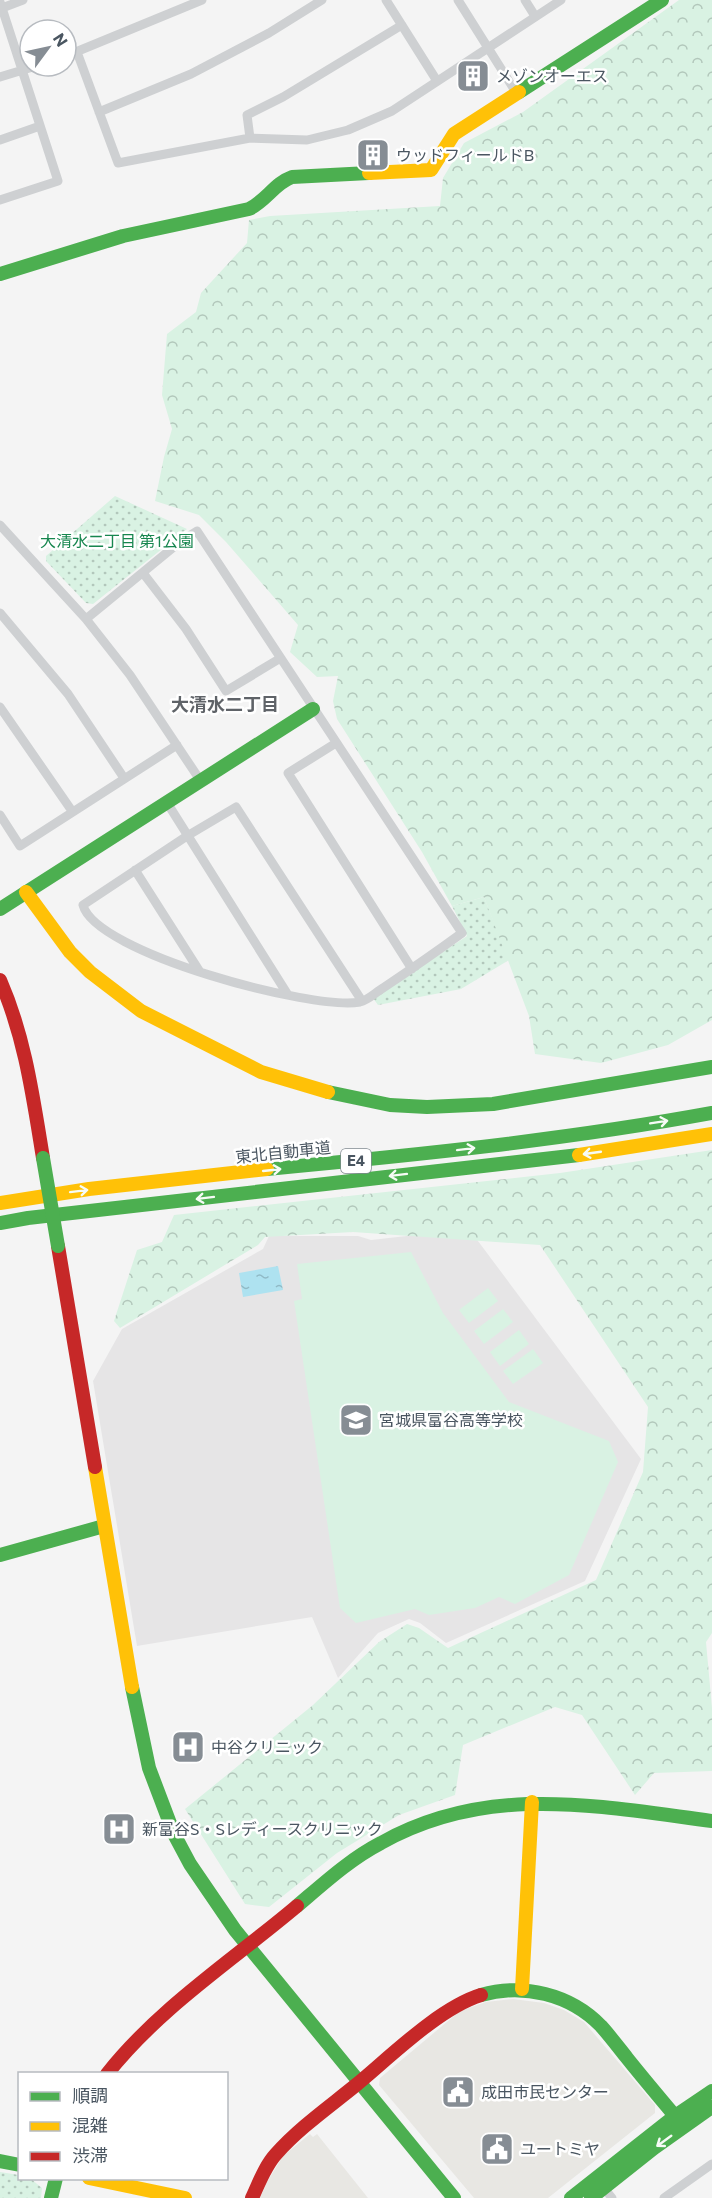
<svg xmlns="http://www.w3.org/2000/svg" width="712" height="2198" font-family="Commissioner,'Noto Sans JP',sans-serif">
	<style>
		.commercial { fill: #e8e7e3 }
		.education { fill: #e6e5e6 }
		.green { fill: url(#green-dots) }
		.forest { fill: url(#forest-crowns) }
		.pitch { fill: #d9f2e3 }
		.water { fill: url(#water-ripples) }
		.lines { fill: none; stroke-linecap: round; stroke-linejoin: round }
		.street { stroke: #ced0d2; stroke-width: 9 }
		.fast { stroke: #4caf50; stroke-width: 14 }
		.slow { stroke: #ffc107; stroke-width: 14 }
		.jam { stroke: #c62828; stroke-width: 14 }
		.fast-bridge { stroke: #4caf50; stroke-width: 14 }
		.oneway { stroke: #f6fbf6 }
		.labels { text-anchor: middle; stroke-width: 5; stroke-linejoin: round; paint-order: stroke }
		.shield { fill: #fff; stroke: #808990; stroke-width: 1.5 }
		.shield-label { font-size: 15px; font-weight: bold; fill: #4a5661 }
		.poi-label { font-size: 16px; fill: #4a5661; stroke: #fff; text-anchor: start }
		.park-label { font-size: 16px; fill: #17864f; stroke: #fff }
		.street-label { font-size: 16px; fill: #4a5661; stroke: #fff }
		.neighbourhood-label { font-size: 18px; font-weight: bold; fill: #5f6368; stroke: #fff }
	</style>
	<defs>
		<pattern id="green-dots" width="8" height="8" patternUnits="userSpaceOnUse" patternTransform="scale(1.5)"><rect width="8" height="8" fill="#d9f2e3"/><path d="M2 2h.1M6 6h.1" fill="none" stroke="#b2c7bb" stroke-width="1.8" stroke-linecap="round"/></pattern>
		<pattern id="forest-crowns" width="20" height="18" patternUnits="userSpaceOnUse" patternTransform="scale(1.5)"><rect width="20" height="18" fill="#d9f2e3"/><path d="M2 6a3 3 0 1 1 6 0M12 15a3 3 0 1 1 6 0" fill="none" stroke="#b2c7bb"/></pattern>
		<pattern id="water-ripples" width="26" height="14" patternUnits="userSpaceOnUse" patternTransform="scale(1.5)"><rect width="26" height="14" fill="#aee2f0"/><path d="M2 4q2-2 4 0t4 0M15 11q2-2 4 0t4 0" fill="none" stroke="#90bac6"/></pattern>
	</defs>
	<rect width="100%" height="100%" fill="#f4f4f4"/>
	<!-- commercial -->
	<path class="commercial" d="M 513,1999 L 544,2003 L 564,2010 L 584,2022 L 655,2105 L 655,2113 L 548,2198 L 474,2198 L 379,2085 L 380,2078 L 460,2011 L 486,2002 Z
		M 310,2134 L 313,2137 L 317,2134 L 368,2198 L 260,2198 L 267,2182 L 283,2156 Z"/>
	<!-- education -->
	<path class="education" d="M 469,1229 L 641,1459 L 585,1581 L 446,1643 L 420,1623 L 409,1619 L 378,1633 L 338,1678 L 312,1617 L 137,1646 L 93,1381 L 122,1329 L 263,1249 L 269,1236 L 358,1236 L 371,1240 Z"/>
	<!-- green -->
	<path class="green" d="M 115,496 L 187,529 L 93,604 L 86,603 L 46,561 L 46,556 Z
		M 484,897 L 509,960 L 461,989 L 378,1005 L 373,998 L 467,936 L 452,906 Z
		M 0,2172 L 19,2175 L 20,2178 L 31,2179 L 42,2188 L 41,2198 L 0,2198 Z"/>
	<!-- forest -->
	<path class="forest" d="M 679,0 L 712,0 L 712,1020 L 668,1045 L 601,1063 L 535,1054 L 529,1016 L 484,897 L 452,906 L 422,852 L 337,719 L 333,701 L 338,676 L 317,677 L 290,652 L 298,625 L 226,542 L 199,515 L 155,501 L 164,457 L 172,429 L 162,395 L 167,334 L 196,312 L 201,293 L 247,243 L 249,220 L 270,216 L 440,206 L 443,178 L 464,143 L 523,112 Z
		M 712,1150 L 712,1633 L 706,1642 L 712,1708 L 712,1771 L 654,1773 L 635,1795 L 582,1715 L 555,1707 L 463,1745 L 455,1795 L 399,1815 L 337,1853 L 269,1907 L 245,1904 L 185,1809 L 313,1705 L 379,1642 L 407,1624 L 419,1628 L 448,1648 L 596,1580 L 643,1472 L 648,1407 L 540,1245 L 353,1232 L 265,1237 L 258,1245 L 120,1328 L 114,1321 L 137,1250 L 162,1242 L 174,1215 L 560,1173 Z"/>
	<!-- pitch -->
	<path class="pitch" d="M 411,1252 L 443,1313 L 509,1402 L 609,1441 L 618,1462 L 569,1575 L 515,1604 L 499,1597 L 475,1608 L 429,1615 L 415,1609 L 356,1623 L 340,1608 L 294,1301 L 302,1299 L 297,1264 Z
		M 488,1288 L 498,1301 L 469,1323 L 459,1310 Z
		M 503,1309 L 513,1322 L 484,1344 L 474,1331 Z
		M 519,1330 L 529,1344 L 500,1366 L 490,1352 Z
		M 533,1349 L 543,1363 L 513,1384 L 503,1371 Z"/>
	<!-- water -->
	<path class="water" d="M 278,1266 L 283,1290 L 243,1297 L 239,1273 Z"/>
	<g class="lines">
		<!-- street -->
		<path class="street" d="M 386,0 L 437,81
			M 458,0 L 517,94
			M 525,0 L 535,16
			M 0,2 L 58,181 L 0,200
			M 2,8 L 23,0
			M 77,52 L 118,163 L 250,138 L 307,140 L 348,130 L 392,111 L 561,0
			M 66,56 L 202,0
			M 0,77 L 36,66
			M 99,112 L 191,74 L 269,33 L 322,0
			M 250,138 L 247,115 L 283,97 L 402,25
			M 0,140 L 40,126
			M 0,525 L 86,619 L 130,675 L 200,780
			M 143,573 L 186,629 L 226,691 L 279,659
			M 0,613 L 68,694 L 124,778
			M 86,619 L 181,541 L 197,531 L 462,933 C 436,952 410,970 383,988 C 376,992 368,1000 360,1002 C 314,1011 95,953 83,905 L 187,836 L 236,807 L 362,1001
			M 0,707 L 72,811
			M 336,743 L 288,773 L 412,969
			M 166,801 L 288,995
			M 0,815 L 20,846 L 177,745
			M 135,870 L 200,972
			M 604,2188 L 612,2198
			M 664,2198 L 712,2164"/>
		<!-- fast -->
		<path class="fast" d="M 519,92 L 662,0
			M 0,274 L 123,236 L 249,209 C 266,201 275,183 292,177 L 369,173
			M 0,909 L 313,709
			M 328,1092 L 390,1105 L 427,1107 L 493,1104 L 712,1067
			M 267,1169 C 416,1155 565,1140 712,1113
			M 0,1223 L 28,1218 L 579,1155
			M 0,1555 L 104,1526
			M 132,1687 L 149,1768 L 174,1834 L 190,1864 L 235,1930 L 454,2198
			M 297,1906 C 323,1884 350,1859 381,1843 C 488,1783 597,1806 712,1821
			M 481,1995 C 523,1983 570,1994 601,2026 C 610,2036 619,2048 627,2058 C 643,2078 659,2097 675,2116
			M 0,2161 L 20,2165
			M 51,2198 L 56,2178
			M 571,2198 L 675,2116 L 712,2091
			M 591,2198 L 654,2148 L 712,2107"/>
		<!-- slow -->
		<path class="slow" d="M 369,173 L 431,170 L 454,134 L 519,92
			M 26,892 L 70,952 L 90,972 L 141,1011 L 261,1072 L 328,1092
			M 579,1155 L 712,1134
			M 0,1203 L 89,1189 L 267,1169
			M 95,1467 L 132,1687
			M 522,1989 L 532,1802
			M 89,2178 L 185,2198"/>
		<!-- jam -->
		<path class="jam" d="M 0,980 C 25,1037 33,1097 43,1158
			M 58,1246 L 95,1467
			M 107,2074 C 159,2008 233,1960 297,1906
			M 252,2198 C 259,2183 265,2166 276,2154 C 299,2128 329,2107 356,2085 C 390,2057 439,2008 481,1995"/>
		<!-- fast-bridge -->
		<path class="fast-bridge" d="M 43,1158 L 58,1246"/>
	</g>
	<!-- one-way arrows -->
	<defs><path id="oneway-shaft" d="M-6 0H5M1.5-3L5.5 0L1.5 3" fill="none" stroke-width="1.6" stroke-linecap="round" stroke-linejoin="round" transform="scale(1.5)"/></defs>
	<g class="oneway">
		<use href="#oneway-shaft" transform="translate(659 1122) rotate(-9)"/>
		<use href="#oneway-shaft" transform="translate(466 1149) rotate(-7)"/>
		<use href="#oneway-shaft" transform="translate(592 1153) rotate(172)"/>
		<use href="#oneway-shaft" transform="translate(272 1170) rotate(-6)"/>
		<use href="#oneway-shaft" transform="translate(398 1175) rotate(173)"/>
		<use href="#oneway-shaft" transform="translate(79 1191) rotate(-7)"/>
		<use href="#oneway-shaft" transform="translate(205 1198) rotate(173)"/>
		<use href="#oneway-shaft" transform="translate(664 2141) rotate(144)"/>
	</g>
	<!-- icons -->
	<defs>
		<g id="building-square" transform="scale(1.725)"><rect x="-9" y="-9" width="18" height="18" rx="4" fill="#868d94" stroke="#fff"/><path d="M-4-6H4V6H1V3H-1V6H-4ZM-2.5-4.3h1.7v1.8h-1.7ZM.8-4.3h1.7v1.8H.8ZM-2.5-1h1.7V.8h-1.7ZM.8-1h1.7V.8H.8Z" fill="#fff"/></g>
		<g id="school-square" transform="scale(1.725)"><rect x="-9" y="-9" width="18" height="18" rx="4" fill="#868d94" stroke="#fff"/><path d="M0-5L7-2L0 1L-7-2ZM-4 1L0 2.5L4 1V4Q0 6-4 4Z" fill="#fff"/></g>
		<g id="hospital-square" transform="scale(1.725)"><rect x="-9" y="-9" width="18" height="18" rx="4" fill="#868d94" stroke="#fff"/><path d="M-5-5h3v3.5h4V-5h3V5h-3V1.5h-4V5h-3Z" fill="#fff"/></g>
		<g id="civic-square" transform="scale(1.725)"><rect x="-9" y="-9" width="18" height="18" rx="4" fill="#868d94" stroke="#fff"/><path d="M-.6-6.5H3V-4.5H.6V-3L4-1V1h2V6H-6V1h2V-1L-.6-3ZM-1.2 2.5V6h2.4V2.5Z" fill="#fff"/></g>
	</defs>
	<g fill-rule="evenodd">
		<use href="#building-square" x="473" y="76"/>
		<use href="#building-square" x="373" y="155"/>
		<use href="#school-square" x="356" y="1420"/>
		<use href="#hospital-square" x="188" y="1747"/>
		<use href="#hospital-square" x="119" y="1829"/>
		<use href="#civic-square" x="458" y="2092"/>
		<use href="#civic-square" x="497" y="2149"/>
	</g>
	<g class="labels">
		<!-- shield labels -->
		<rect class="shield" x="341" y="1149" width="30" height="24" rx="4.5"/>
		<g class="shield-label">
			<text x="356" y="1166">E4</text>
		</g>
		<!-- poi labels -->
		<g class="poi-label">
			<text x="496" y="82">メゾンオーエス</text>
			<text x="396" y="161">ウッドフィールドB</text>
			<text x="379" y="1426">宮城県富谷高等学校</text>
			<text x="211" y="1753">中谷クリニック</text>
			<text x="142" y="1835">新富谷S・Sレディースクリニック</text>
			<text x="481" y="2098">成田市民センター</text>
			<text x="520" y="2155">ユートミヤ</text>
		</g>
		<!-- park labels -->
		<g class="park-label">
			<text x="117" y="547">大清水二丁目 第1公園</text>
		</g>
		<!-- street labels -->
		<g class="street-label">
			<text transform="translate(283 1152) rotate(-6)" y="6">東北自動車道</text>
		</g>
		<!-- neighbourhood labels -->
		<g class="neighbourhood-label">
			<text x="225" y="711">大清水二丁目</text>
		</g>
	</g>
	<!-- legend -->
	<rect x="18" y="2072" width="210" height="108" fill="#ffffff" stroke="#b7bbc0" stroke-width="1.5"/>
	<rect x="30" y="2092" width="30" height="9" fill="#4caf50" stroke="#b7bbc0" stroke-width="1.5"/>
	<text x="72" y="2102" font-size="18" fill="#4a5661">順調</text>
	<rect x="30" y="2122" width="30" height="9" fill="#ffc107" stroke="#b7bbc0" stroke-width="1.5"/>
	<text x="72" y="2132" font-size="18" fill="#4a5661">混雑</text>
	<rect x="30" y="2152" width="30" height="9" fill="#c62828" stroke="#b7bbc0" stroke-width="1.5"/>
	<text x="72" y="2162" font-size="18" fill="#4a5661">渋滞</text>
	<!-- north arrow -->
	<g transform="translate(48 48) rotate(57)"><circle r="28" fill="#ffffff" stroke="#b7bbc0" stroke-width="1.5"/>
	<path d="M0-4.5L10 22L0 15L-10 22Z" fill="#868d94"/>
	<text y="-9" font-size="16" font-weight="bold" text-anchor="middle" fill="#4a5661">N</text>
	</g>
</svg>
